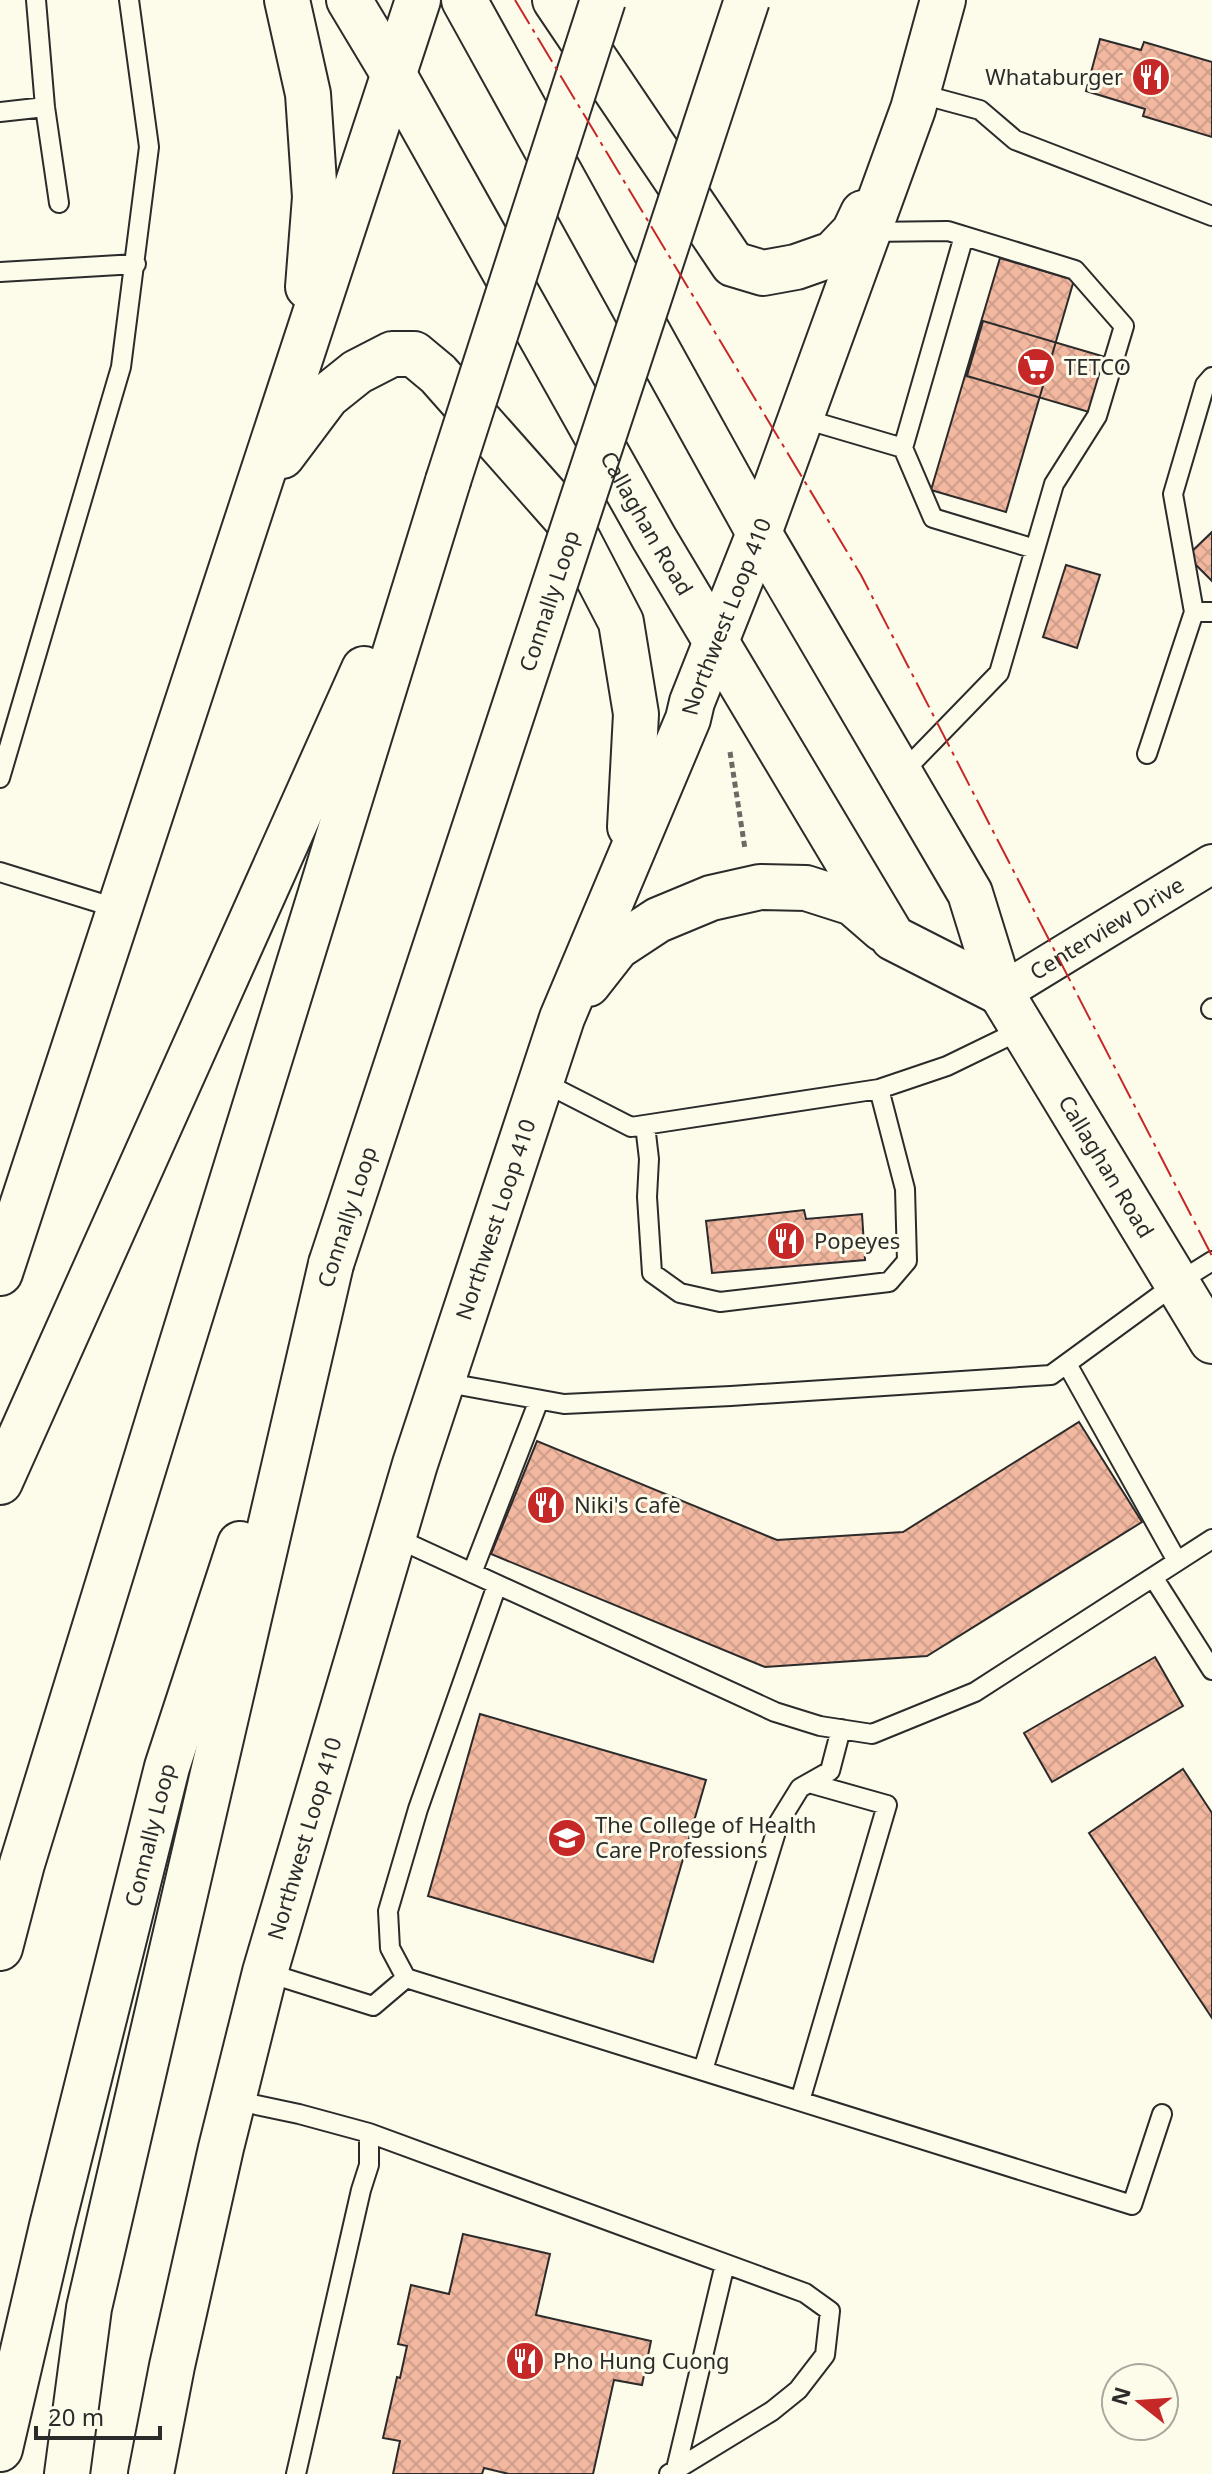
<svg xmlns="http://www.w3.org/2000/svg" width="1212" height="2474" font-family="'Noto Sans',sans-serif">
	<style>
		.building { fill: url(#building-cross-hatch); stroke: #2b2b2b; stroke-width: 2 }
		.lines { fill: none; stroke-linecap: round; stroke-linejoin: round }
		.service-casing { stroke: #2b2b2b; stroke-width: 22 }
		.minor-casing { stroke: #2b2b2b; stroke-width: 42 }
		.secondary-casing { stroke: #2b2b2b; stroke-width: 48 }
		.motorway-casing { stroke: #2b2b2b; stroke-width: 48 }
		.path { stroke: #6a6964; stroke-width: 5; stroke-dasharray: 6 4; stroke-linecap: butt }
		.service { stroke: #fdfbea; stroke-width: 18 }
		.minor { stroke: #fdfbea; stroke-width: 38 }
		.secondary { stroke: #fdfbea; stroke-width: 44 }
		.motorway { stroke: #fdfbea; stroke-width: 44 }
		.motorway-bridge-casing { stroke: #2b2b2b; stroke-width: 48; stroke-linecap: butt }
		.motorway-bridge { stroke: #fdfbea; stroke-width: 44 }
		.power { stroke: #c62828; stroke-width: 2; stroke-dasharray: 28 6 4 6; stroke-linecap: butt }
		.labels { text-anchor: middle; stroke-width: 6; stroke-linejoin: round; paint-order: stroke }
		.poi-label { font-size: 22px; fill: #2b2b2b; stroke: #fdfbea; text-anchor: start }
		.street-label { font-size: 22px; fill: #2b2b2b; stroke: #fdfbea }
	</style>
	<defs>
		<pattern id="building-cross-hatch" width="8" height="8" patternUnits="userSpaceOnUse" patternTransform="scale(2)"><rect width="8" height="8" fill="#f2b8a0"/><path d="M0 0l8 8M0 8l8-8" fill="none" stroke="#d09e8a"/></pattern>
	</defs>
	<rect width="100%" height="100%" fill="#fdfbea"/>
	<!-- building -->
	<path class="building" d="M 1100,39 L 1141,50 L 1144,42 L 1212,62 L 1212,137 L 1143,116 L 1145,109 L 1086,91 Z
		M 1000,258 L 1074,280 L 1006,512 L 931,490 Z
		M 983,321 L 1105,357 L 1089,412 L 967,376 Z
		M 1212,532 L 1212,581 L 1187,556 Z
		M 1066,565 L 1100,575 L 1077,648 L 1043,637 Z
		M 804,1210 L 806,1219 L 862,1214 L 865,1260 L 712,1273 L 706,1221 Z
		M 1079,1422 L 1142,1522 L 927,1656 L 765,1667 L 491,1554 L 537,1441 L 777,1540 L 903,1532 Z
		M 1155,1657 L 1183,1706 L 1052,1782 L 1024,1733 Z
		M 480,1714 L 706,1780 L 653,1962 L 428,1896 Z
		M 1183,1769 L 1212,1813 L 1212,2018 L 1089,1833 Z
		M 463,2234 L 550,2254 L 536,2315 L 651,2341 L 642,2385 L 614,2380 L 593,2474 L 509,2474 L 484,2468 L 482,2474 L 393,2474 L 400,2441 L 383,2438 L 397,2377 L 400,2378 L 407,2346 L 398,2344 L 411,2285 L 449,2294 Z"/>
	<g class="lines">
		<!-- service casing -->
		<g class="service-casing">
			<path id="service" d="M 36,0 L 45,107 L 59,203
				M 917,93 L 980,110 L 1015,140 L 1212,216
				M 0,112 L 45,107
				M 868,232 L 948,231 L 1075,270 L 1124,326 L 1097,416 L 1054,484 L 999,673 L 900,775
				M 0,272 L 136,264
				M 801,418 L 903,448 L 933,518 L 1035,549
				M 903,448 L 964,236
				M 1194,612 L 1173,494 L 1205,385 L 1212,377
				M 1147,754 L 1194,612 L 1212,612
				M 0,778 L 121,367 L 149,147 L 129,0
				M 0,872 L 119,909
				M 1211,1009 L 1212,1008
				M 541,1081 L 631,1127 L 879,1089 L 947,1066 L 1023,1029
				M 645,1125 L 649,1159 L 647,1197 L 652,1273 L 680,1293 L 720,1302 L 889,1282 L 907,1261 L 905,1189 L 879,1089
				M 1067,1364 L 1177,1561
				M 442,1382 L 564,1404 L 731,1396 L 1051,1375 L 1177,1283 L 1212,1261
				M 394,1537 L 775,1712 L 820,1726 L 872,1734 L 975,1692 L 1212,1539
				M 472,1573 L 539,1400
				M 1153,1577 L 1212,1670
				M 265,1972 L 373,2006 L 406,1978 L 1132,2205 L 1162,2114
				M 406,1978 L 390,1948 L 388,1911 L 418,1809 L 497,1585
				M 703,2070 L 779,1822 L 800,1788 L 830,1771 L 841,1729
				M 233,2100 L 299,2114 L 369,2133 L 369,2165 L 361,2190 L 296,2474
				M 800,2101 L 887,1805 L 809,1783
				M 369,2133 L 805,2293 L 830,2311 L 825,2355 L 798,2390 L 772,2411 L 669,2474
				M 676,2469 L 725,2264"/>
		</g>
		<!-- minor casing -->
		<g class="minor-casing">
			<g id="minor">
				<path id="s1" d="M 1001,993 L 1212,864"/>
			</g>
		</g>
		<!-- secondary casing -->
		<g class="secondary-casing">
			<g id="secondary">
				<path d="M 287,0 L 308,94 L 315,197 L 308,287"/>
				<path id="s2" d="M 349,0 L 394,75 L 654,538 L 893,938 L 1001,993"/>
				<path id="s3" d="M 464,0 L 759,533 L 970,893 L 1001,993 L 1212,1341"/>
				<path d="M 555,0 L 733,264 L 763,273 L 796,267 L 833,254 L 854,232 L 863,213"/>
				<path d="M 282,456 L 327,396 L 357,372 L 392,354 L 414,354 L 438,374 L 569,522 L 621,622 L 636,714 L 630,827"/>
				<path d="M 588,984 L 617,947 L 658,920 L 711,898 L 760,887 L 806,888 L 853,903 L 883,929"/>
				<path d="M 0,1273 L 418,0"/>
				<path id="s4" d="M 151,2474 L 172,2366 L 221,2148 L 265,1972 L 415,1464 L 562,1018 L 688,719 L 692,702 L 759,533 L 913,109 L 943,0"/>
			</g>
		</g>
		<!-- motorway casing -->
		<g class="motorway-casing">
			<g id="motorway">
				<path d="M 0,1482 L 364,669"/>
				<path d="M 0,1948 L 22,1864 C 164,1403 304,941 448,481"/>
				<path id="s5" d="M 0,2449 L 52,2226 L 167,1767 L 240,1544"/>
				<path d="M 67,2474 L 89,2308 L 331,1264"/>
			</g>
		</g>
		<!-- path -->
		<path class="path" d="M 730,752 L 745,849"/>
		<!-- service -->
		<use href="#service" class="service"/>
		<!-- minor -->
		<use href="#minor" class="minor"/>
		<!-- secondary -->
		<use href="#secondary" class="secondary"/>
		<!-- motorway -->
		<use href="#motorway" class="motorway"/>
		<!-- motorway-bridge casing -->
		<g class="motorway-bridge-casing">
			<g id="motorway-bridge">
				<path d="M 448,481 L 603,0"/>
				<path id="s6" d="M 331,1264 L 747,0"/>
			</g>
		</g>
		<!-- motorway-bridge -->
		<use href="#motorway-bridge" class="motorway-bridge"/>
		<!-- power -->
		<path class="power" d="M 515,0 L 861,575 L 1212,1256"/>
	</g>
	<!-- icons -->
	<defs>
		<g id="restaurant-disc" transform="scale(2)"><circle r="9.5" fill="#c62828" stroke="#fdfbea"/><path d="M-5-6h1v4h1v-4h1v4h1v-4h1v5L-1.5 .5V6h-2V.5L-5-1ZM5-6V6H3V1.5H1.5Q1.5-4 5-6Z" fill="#fff"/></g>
		<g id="supermarket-disc" transform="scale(2)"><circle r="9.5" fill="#c62828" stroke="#fdfbea"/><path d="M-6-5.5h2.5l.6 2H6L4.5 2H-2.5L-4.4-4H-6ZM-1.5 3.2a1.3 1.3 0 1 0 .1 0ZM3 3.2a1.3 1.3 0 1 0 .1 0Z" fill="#fff"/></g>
		<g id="university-disc" transform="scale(2)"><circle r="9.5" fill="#c62828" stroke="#fdfbea"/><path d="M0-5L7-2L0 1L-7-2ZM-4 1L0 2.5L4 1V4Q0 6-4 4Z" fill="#fff"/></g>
	</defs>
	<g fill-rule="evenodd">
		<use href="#restaurant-disc" x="1151" y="77"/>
		<use href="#supermarket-disc" x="1036" y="367"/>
		<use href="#restaurant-disc" x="786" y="1241"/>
		<use href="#restaurant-disc" x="546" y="1505"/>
		<use href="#university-disc" x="567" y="1838"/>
		<use href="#restaurant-disc" x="525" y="2361"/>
	</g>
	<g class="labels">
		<!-- poi labels -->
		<g class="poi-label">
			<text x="1123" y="85" text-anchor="end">Whataburger</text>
			<text x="1064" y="375">TETCO</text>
			<text x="814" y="1249">Popeyes</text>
			<text x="574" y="1513">Niki's Cafe</text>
			<text x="595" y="1833">The College of Health<tspan x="595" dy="25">Care Professions</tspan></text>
			<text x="553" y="2369">Pho Hung Cuong</text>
		</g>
		<!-- street labels -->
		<g class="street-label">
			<text dy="8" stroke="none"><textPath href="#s2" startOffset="602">Callaghan Road</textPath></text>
			<text dy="8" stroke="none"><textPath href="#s6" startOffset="698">Connally Loop</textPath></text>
			<text dy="8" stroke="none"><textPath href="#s4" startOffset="1948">Northwest Loop 410</textPath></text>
			<text dy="8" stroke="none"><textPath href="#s1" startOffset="124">Centerview Drive</textPath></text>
			<text dy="8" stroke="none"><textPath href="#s3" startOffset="1334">Callaghan Road</textPath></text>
			<text transform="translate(347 1217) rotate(-72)" y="8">Connally Loop</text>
			<text dy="8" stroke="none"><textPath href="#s4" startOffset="1302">Northwest Loop 410</textPath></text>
			<text dy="8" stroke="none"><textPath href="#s5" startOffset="632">Connally Loop</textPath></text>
			<text dy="8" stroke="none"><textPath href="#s4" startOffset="654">Northwest Loop 410</textPath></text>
		</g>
	</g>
	<!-- north arrow -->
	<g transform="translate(1140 2402) rotate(287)"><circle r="38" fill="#fdfbea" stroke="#a9a89e" stroke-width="2"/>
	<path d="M0-6L14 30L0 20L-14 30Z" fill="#c62828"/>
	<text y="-12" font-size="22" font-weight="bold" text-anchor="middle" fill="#2b2b2b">N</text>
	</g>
	<!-- scale -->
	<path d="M36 2426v12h124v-12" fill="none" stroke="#2b2b2b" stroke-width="4"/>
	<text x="48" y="2426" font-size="24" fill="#2b2b2b" stroke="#fdfbea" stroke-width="6" paint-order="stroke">20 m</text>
</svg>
